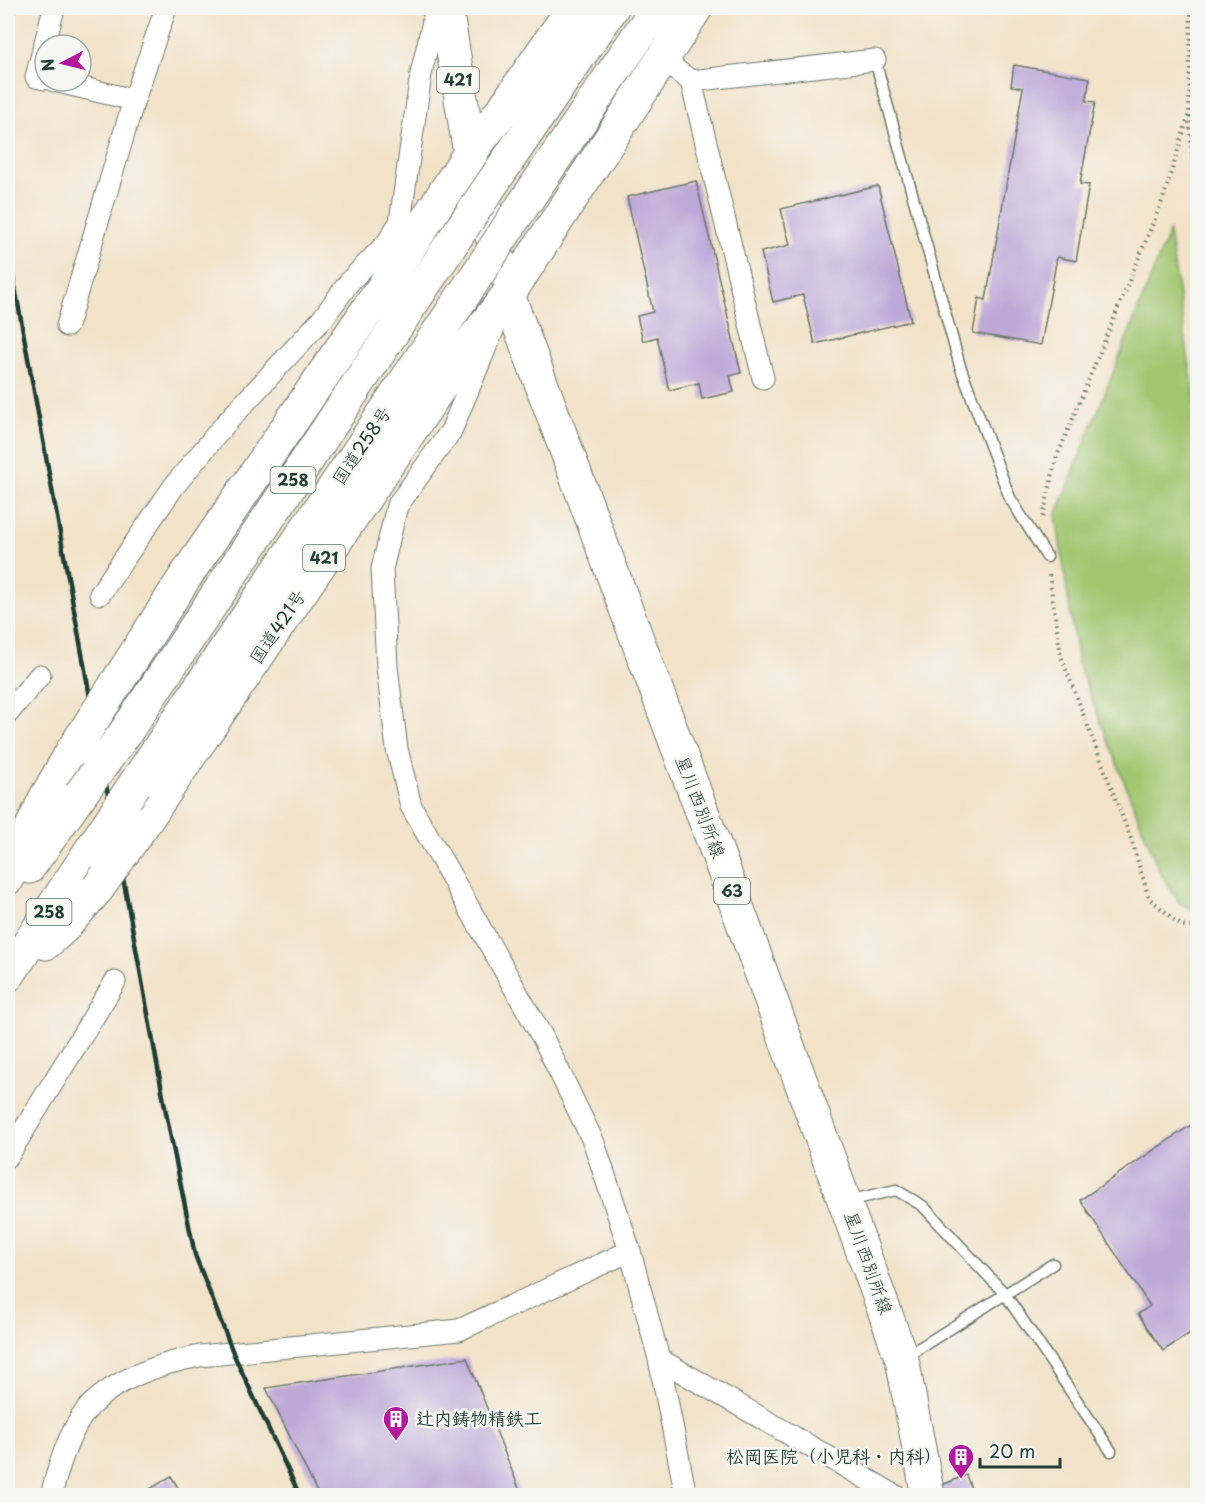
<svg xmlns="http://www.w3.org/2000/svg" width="1205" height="1503" font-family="'Playpen Sans','Klee One',sans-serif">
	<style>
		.green { fill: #a1c670; stroke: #608252; stroke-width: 1.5 }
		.building { fill: #bda8d8 }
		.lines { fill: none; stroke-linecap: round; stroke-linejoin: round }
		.lane-casing { stroke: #697768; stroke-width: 13 }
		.street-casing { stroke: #697768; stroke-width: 23 }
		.primary-casing { stroke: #697768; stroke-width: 35 }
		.highway-casing { stroke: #697768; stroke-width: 35 }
		.path { stroke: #697768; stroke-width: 4; stroke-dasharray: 1.5 4.5; stroke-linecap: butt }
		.lane { stroke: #fff; stroke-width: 10 }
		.street { stroke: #fff; stroke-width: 21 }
		.primary { stroke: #fff; stroke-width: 33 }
		.highway { stroke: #fff; stroke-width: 33 }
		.rail { stroke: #1f3d34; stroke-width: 4.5 }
		.highway-bridge-casing { stroke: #697768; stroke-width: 35; stroke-linecap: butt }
		.highway-bridge { stroke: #fff; stroke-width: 33 }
		.labels { text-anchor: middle; stroke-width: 5; stroke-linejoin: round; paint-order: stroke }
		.shield { fill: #f6f6f2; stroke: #60746d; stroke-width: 1.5 }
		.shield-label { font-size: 16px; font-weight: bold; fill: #1f3d34 }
		.street-label { font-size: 18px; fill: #1f3d34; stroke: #f6f6f2 }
		.poi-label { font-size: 18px; font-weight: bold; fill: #1f3d34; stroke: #f6f6f2; text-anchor: start }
	</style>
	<rect width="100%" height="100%" fill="#f6f6f2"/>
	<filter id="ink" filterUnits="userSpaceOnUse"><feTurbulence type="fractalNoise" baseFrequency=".0167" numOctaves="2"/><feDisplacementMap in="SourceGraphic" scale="12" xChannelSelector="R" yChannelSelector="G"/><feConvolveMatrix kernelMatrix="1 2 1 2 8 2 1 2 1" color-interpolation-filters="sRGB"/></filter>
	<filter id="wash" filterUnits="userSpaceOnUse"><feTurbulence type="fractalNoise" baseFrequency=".008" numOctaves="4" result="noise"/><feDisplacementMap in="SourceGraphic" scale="24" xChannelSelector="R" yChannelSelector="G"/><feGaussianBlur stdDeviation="1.35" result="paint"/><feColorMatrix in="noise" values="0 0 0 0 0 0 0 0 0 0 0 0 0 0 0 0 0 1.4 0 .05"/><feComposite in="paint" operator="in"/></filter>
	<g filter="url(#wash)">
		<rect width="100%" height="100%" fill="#f2e2c8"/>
		<!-- green -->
		<path class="green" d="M 1169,232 L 1197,413 L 1197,911 L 1179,903 L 1159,870 L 1078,664 L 1056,516 Z"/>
		<g id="blocks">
			<!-- building -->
			<path class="building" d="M 1014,65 L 1090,78 L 1086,101 L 1095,102 L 1080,184 L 1089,185 L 1076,261 L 1057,257 L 1041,345 L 973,333 L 979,298 L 986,300 L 1023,88 L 1011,86 Z
				M 696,181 L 741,373 L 730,376 L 734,392 L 702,399 L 699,383 L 669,390 L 657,337 L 643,341 L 637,316 L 653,312 L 627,197 Z
				M 878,186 L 911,321 L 815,344 L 803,295 L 773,302 L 761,252 L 790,245 L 781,209 Z
				M 1194,1123 L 1198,1129 L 1198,1328 L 1163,1351 L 1138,1314 L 1150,1306 L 1080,1200 Z
				M 467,1358 L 522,1496 L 319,1496 L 266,1388 Z
				M 966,1475 L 974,1496 L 944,1496 L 940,1486 Z
				M 171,1476 L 183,1496 L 139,1496 Z"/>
		</g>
	</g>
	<g filter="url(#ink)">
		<use href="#blocks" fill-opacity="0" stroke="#697768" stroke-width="1.5"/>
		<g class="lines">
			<!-- lane casing -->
			<g class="lane-casing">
				<path id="lane" d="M 875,60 L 960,366 L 1010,498 L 1047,557
					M 847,1201 L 896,1190 L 923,1206 L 1005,1294 L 1111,1451
					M 905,1357 L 1053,1264"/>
			</g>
			<!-- street casing -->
			<g class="street-casing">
				<path id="street" d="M 661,59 L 691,81 L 763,378
					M 45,79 L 36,77 L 54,8
					M 54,81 L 134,100
					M 691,81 L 875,60
					M 67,326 L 134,100 L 166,8
					M 494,328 L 451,431 L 397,506 L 382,569 L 387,667 L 397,749 L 411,806 L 544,1040 L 594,1143 L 630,1251 L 659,1359 L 686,1496
					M 100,594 L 174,486 L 226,423 L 323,318 L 350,281 L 387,243 L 400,222 L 421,74 L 436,8
					M 8,713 L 40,675
					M 8,1156 L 115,982
					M 659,1359 L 896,1496
					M 51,1496 C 58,1467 71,1425 92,1404 C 120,1377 163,1363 200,1356 L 459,1330 L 630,1251"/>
			</g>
			<!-- primary casing -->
			<g class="primary-casing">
				<path id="primary" d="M 508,295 L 716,849 L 902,1359 L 928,1496"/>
			</g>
			<!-- highway casing -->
			<g class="highway-casing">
				<path id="highway" d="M 446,8 L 470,153 L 501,270
					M 504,166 L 612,8
					M 515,217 L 657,8
					M 116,684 L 185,577 L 384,286 L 470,153 L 504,108 L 573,8
					M 125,733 L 462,228
					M 135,784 L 477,275
					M 144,823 L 461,356 L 508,295 L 696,8
					M 29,867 L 80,795
					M 8,878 L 45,799 L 73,750
					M 46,943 L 63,928 L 98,888
					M 8,975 L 91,850"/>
			</g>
			<!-- path -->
			<path class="path" d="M 1191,8 L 1189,114 L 1198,223
				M 1043,517 L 1056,459 L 1163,199 L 1189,114
				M 1049,575 L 1061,656 L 1131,839 L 1149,898 L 1182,926 L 1198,928"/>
			<!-- lane -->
			<use href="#lane" class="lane"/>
			<!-- street -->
			<use href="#street" class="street"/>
			<!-- primary -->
			<use href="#primary" class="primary"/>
			<!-- highway -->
			<use href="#highway" class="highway"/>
			<!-- rail -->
			<path class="rail" d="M 8,249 L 167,1118 L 195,1255 L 234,1355 L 300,1496"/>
			<!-- highway-bridge casing -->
			<g class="highway-bridge-casing">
				<path id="highway-bridge" d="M 462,228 L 504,166
					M 477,275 L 515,217
					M 73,750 L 116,684
					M 80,795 L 125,733
					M 91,850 L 135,784
					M 98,888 L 144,823"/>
			</g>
			<!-- highway-bridge -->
			<use href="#highway-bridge" class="highway-bridge"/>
		</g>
	</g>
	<!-- icons -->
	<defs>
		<g id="building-pin" transform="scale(1.35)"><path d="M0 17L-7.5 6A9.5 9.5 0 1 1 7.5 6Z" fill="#b5179e" stroke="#f6f6f2"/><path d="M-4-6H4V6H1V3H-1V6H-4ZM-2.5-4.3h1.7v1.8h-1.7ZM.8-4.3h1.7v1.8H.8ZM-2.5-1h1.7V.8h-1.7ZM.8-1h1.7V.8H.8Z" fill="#fff"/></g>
	</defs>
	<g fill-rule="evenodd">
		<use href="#building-pin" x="396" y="1419"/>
		<use href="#building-pin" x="961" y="1457"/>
	</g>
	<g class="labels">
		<!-- shield labels -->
		<g class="shield">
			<rect x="437" y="67" width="42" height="26" rx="4.5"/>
			<rect x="270.5" y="467" width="45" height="26" rx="4.5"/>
			<rect x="303" y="545" width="42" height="26" rx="4.5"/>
			<rect x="714" y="878" width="36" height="26" rx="4.5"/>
			<rect x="26.5" y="899" width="45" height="26" rx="4.5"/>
		</g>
		<g class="shield-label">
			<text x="458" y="86">421</text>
			<text x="293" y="486">258</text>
			<text x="324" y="564">421</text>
			<text x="732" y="897">63</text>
			<text x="49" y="918">258</text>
		</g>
		<!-- street labels -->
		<g class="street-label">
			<text transform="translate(362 446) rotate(-56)" y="6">国道258号</text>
			<text transform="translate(278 627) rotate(-56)" y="6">国道421号</text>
			<text transform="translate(700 807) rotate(69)" y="6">星川西別所線</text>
			<text transform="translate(868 1263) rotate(70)" y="6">星川西別所線</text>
		</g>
		<!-- poi labels -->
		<g class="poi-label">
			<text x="416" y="1425">辻内鋳物精鉄工</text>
			<text x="942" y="1463" text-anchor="end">松岡医院（小児科・内科）</text>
		</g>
	</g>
	<!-- margin -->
	<rect width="1205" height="1503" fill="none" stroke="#f6f6f2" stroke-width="30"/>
	<!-- north arrow -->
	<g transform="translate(63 63) rotate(263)"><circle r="28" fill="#f6f6f2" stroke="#a0aca6" stroke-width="1.5"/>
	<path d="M0-4.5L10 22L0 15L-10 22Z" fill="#b5179e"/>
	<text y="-9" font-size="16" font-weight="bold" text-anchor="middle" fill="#1f3d34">N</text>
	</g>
	<!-- scale -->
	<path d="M980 1458v9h80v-9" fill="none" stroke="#1f3d34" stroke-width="3"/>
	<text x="989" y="1458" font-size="18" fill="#1f3d34" stroke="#f6f6f2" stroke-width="4.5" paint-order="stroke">20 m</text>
</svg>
